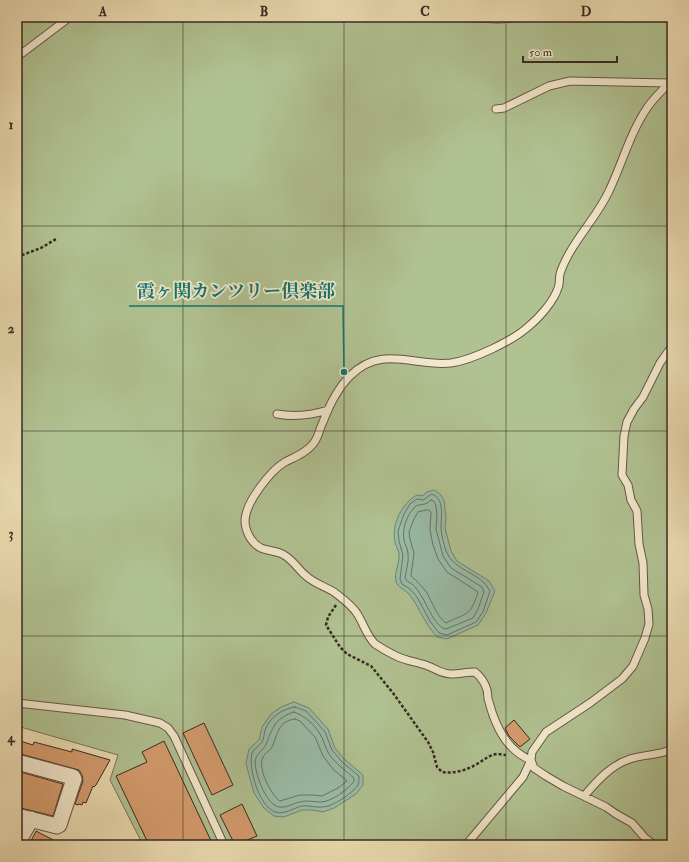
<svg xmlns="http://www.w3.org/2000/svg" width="689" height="862" font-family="'IM FELL Double Pica','Noto Serif JP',serif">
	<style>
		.green { fill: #b1c292; stroke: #75765a }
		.water { fill: #99bda7; stroke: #738272 }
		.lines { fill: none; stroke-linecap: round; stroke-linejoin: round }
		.shore { stroke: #697365; stroke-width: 1 }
		.building { fill: #d59c6e; stroke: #392923 }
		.lane-casing { stroke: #665647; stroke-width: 9 }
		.street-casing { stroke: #665647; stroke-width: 17 }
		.path { stroke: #392923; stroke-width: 2.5; stroke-dasharray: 3 2; stroke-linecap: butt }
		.lane { stroke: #f3e9cd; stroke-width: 7 }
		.street { stroke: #f3e9cd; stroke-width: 15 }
		.grid { fill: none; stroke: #392923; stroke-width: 1; stroke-opacity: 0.55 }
		.leader { fill: none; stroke: #0f766e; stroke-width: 1.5 }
		.callout-dot { fill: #0f766e; stroke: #f3e9cd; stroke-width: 1.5 }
		.callout-label { font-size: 18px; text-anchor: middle; font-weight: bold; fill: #0f766e; stroke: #f3e9cd; stroke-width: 3.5; stroke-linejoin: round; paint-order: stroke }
		.neatline { fill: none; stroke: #392923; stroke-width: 1.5 }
		.grid-label { font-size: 13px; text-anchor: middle; font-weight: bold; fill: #392923 }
	</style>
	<rect width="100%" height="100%" fill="#ecddb2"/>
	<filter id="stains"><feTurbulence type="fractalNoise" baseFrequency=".005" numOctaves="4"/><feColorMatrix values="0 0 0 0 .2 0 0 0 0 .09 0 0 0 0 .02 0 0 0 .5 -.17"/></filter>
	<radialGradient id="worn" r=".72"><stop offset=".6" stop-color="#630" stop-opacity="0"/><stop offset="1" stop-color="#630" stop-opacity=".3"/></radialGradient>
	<!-- green -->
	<path class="green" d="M 17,17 L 672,17 L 672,845 L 143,845 L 110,780 L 118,755 L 17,726 Z"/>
	<!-- water -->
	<path class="water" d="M 434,490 L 440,494 L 444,500 L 446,518 L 445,528 L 451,551 L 457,561 L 489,581 L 495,591 L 486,613 L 478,625 L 447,639 L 437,637 C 433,632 429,628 426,622 C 420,613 416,602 408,593 C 404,589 398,588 396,581 C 394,574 399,564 399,557 C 400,552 396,547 395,542 C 391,525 402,503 417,495 L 422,496 L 427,492 Z
		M 294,702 L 309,708 L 328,729 L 335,748 L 344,759 L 363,775 L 363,785 L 356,794 L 334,808 L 323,812 L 313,810 L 302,810 L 284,817 L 274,816 L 264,808 L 254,793 L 249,775 L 246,763 L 249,749 L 259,740 L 262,727 L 271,714 L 281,707 Z"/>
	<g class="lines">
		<!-- shore -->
		<path class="shore" d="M 432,494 C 445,499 441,516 441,527 C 441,535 444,544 446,551 C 453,571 481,572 490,591 L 483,612 L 476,622 L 447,635 L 439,633 L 430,621 L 417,597 L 410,589 L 402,584 L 400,579 L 403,555 L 399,541 L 398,531 L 404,514 L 410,504 L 417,499 L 423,500 Z
			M 431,500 L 434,501 L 436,506 L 437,517 L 436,529 L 443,556 L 451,568 L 482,587 L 484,592 L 478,609 L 473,618 L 446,629 C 436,628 427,605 422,597 C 419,592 416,587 412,584 C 409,582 407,582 405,578 C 406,571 409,561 408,554 C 408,548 404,544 404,539 C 402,529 407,514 415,507 C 419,503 424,507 431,500 Z
			M 428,510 L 431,512 L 430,530 L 433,545 L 438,559 L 447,572 L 478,592 C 470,617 468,612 446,623 C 437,617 432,602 427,593 C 422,586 417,581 411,576 L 414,553 L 410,539 L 409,532 L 414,519 L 418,512 Z
			M 295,707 L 306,711 L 318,724 L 325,732 L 332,750 L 342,762 L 359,776 C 359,779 359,782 358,785 C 353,793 332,807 323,807 C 316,808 309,805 302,806 C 293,808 284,815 275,812 C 259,806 248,768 252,753 C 254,748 260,746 262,742 C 264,739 264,734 265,730 C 270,717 282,709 295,707 Z
			M 294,712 C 305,716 314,724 320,734 C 324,740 325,748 329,754 C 336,764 345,770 354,778 L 354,781 C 349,789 331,802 321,802 C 314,802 307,800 300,802 C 293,803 283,810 276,806 C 265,801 256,775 255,763 C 255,753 264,751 267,742 C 273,726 276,718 294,712 Z
			M 295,719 L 300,721 L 315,737 L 323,756 L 333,769 L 347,781 L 338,788 L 322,796 L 313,795 L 300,795 L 280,801 C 271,795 257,768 263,757 C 265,752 271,751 273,745 C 278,732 279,721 295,719 Z"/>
	</g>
	<!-- building -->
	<path class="building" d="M 514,720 L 530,739 L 520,747 L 509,736 L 505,728 Z
		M 204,723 L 233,785 L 212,795 L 183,733 Z
		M 17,740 L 33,745 L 34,742 L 72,752 L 72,749 L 110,760 L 96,785 L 94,787 L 93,786 L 86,803 L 83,802 L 82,805 L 79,804 L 78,805 L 75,804 L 83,781 L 82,775 L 79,770 L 17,753 Z
		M 164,741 L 213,845 L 149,845 L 116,776 L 147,762 L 142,752 Z
		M 17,771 L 63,784 L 53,816 L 17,807 Z
		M 242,804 L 257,836 L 235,845 L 220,815 Z
		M 36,831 L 63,845 L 39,845 L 31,841 Z"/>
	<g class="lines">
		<!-- lane casing -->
		<g class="lane-casing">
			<path id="lane" d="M 451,17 L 499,19 L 529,17
				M 17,57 L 70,17
				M 496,109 L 504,108 L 549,86 L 570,81 L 669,83
				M 277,414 C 294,417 312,415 328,410
				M 17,703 L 125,715 L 160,723 L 168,728 L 174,736 L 224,845
				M 585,795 C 597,781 611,765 630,759 C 644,754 659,756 672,749
				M 466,845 L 523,777 L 531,760 C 507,751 495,725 489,702 C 487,698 488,693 487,690 C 485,683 480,676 475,672 C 467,672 459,674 451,674 C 442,674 436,669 428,666 C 418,662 406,661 396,656 C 390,653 381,648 375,644 C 367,636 364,625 358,615 C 353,606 342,598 334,592 C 324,586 313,583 305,575 C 298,569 293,560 284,555 C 278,551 268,551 261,548 C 251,543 245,531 245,520 C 246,502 270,471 285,462 C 295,457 306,453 313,444 C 319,437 319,429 323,422 C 329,406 337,389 350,376 C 382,344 414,367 451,363 C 472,360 513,341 529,326 C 539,318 554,301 558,288 C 560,284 559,279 560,274 C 562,267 566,259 570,252 C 582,231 599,213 609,191 C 622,164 630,133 647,108 C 654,97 665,89 672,78
				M 654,845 L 645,838 L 632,823 L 616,814 L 606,807 L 563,786 L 546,776 L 534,768 L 531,760 L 532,752 L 546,732 L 590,703 L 622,679 L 633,666 L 645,638 L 649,624 L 648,609 L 644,595 L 643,563 L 639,544 L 637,511 L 631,500 L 628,485 L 622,475 L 624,436 L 627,422 L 634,409 L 643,397 L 660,363 L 672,346"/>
		</g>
		<!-- street casing -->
		<g class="street-casing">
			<path id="street" d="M 17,762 L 73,777 L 74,779 L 59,825 L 57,826 L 17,816
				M 17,844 L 31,819"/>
		</g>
		<!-- path -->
		<path class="path" d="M 17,257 L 41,248 L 56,239
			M 336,605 L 328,617 L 326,625 L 340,647 L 347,654 L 371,666 L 393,693 L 428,742 L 433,752 L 437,767 L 442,772 C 454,774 467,770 477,764 C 484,760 489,755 497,754 C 500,754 503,755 506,755"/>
		<!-- lane -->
		<use href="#lane" class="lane"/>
		<!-- street -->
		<use href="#street" class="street"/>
	</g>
	<!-- grid -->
	<path class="grid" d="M 183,17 L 183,845M 344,17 L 344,845M 506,17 L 506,845M 17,226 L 672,226M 17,431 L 672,431M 17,636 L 672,636"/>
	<!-- callouts -->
	<path class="leader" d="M344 372L343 306H129"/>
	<circle class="callout-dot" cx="344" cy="372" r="4"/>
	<g class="callout-label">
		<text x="236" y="297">霞ヶ関カンツリー倶楽部</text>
	</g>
	<!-- margin -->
	<rect width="689" height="862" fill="none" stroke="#ecddb2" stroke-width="44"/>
	<!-- scale -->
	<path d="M523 56v6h94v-6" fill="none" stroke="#392923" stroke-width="2"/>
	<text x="529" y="56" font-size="12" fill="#392923" stroke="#f3e9cd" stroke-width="3" paint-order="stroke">50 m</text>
	<rect x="22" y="22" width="645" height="818" class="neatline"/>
	<g class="grid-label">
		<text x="103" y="16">A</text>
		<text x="264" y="16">B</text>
		<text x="425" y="16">C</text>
		<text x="586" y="16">D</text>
		<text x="11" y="129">1</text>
		<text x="11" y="333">2</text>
		<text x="11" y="538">3</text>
		<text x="11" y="742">4</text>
	</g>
	<rect width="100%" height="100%" filter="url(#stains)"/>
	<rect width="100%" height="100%" fill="url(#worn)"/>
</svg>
